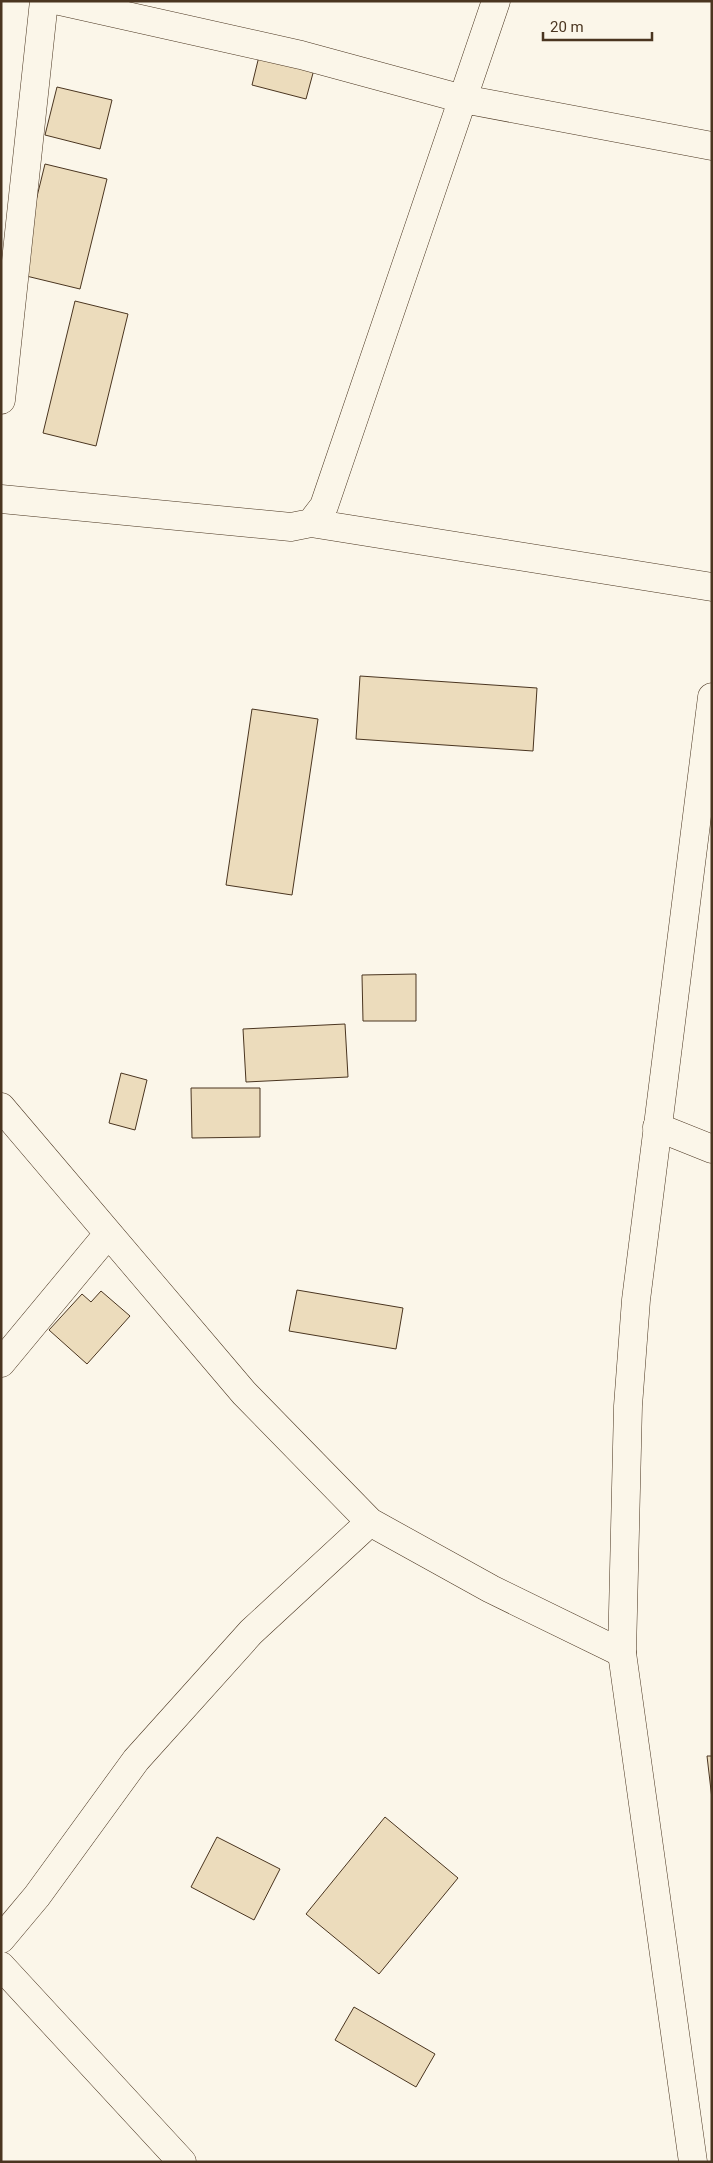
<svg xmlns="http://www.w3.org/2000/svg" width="713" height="2163" font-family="Roboto,sans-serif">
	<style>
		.building { fill: #ecdcbc; stroke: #4a3520 }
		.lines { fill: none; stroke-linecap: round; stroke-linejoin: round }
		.minor-casing { stroke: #4a3520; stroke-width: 29 }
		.major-casing { stroke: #4a3520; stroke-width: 29 }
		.minor { stroke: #fbf6e9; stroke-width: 28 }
		.major { stroke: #fbf6e9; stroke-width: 28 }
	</style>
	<rect width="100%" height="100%" fill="#fbf6e9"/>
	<!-- building -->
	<path class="building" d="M 261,48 L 316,62 L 306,99 L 252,85 Z
		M 57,87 L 112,100 L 100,149 L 45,135 Z
		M 45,164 L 107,179 L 80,289 L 18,274 Z
		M 75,301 L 128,314 L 96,446 L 43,433 Z
		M 360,676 L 537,688 L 533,751 L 356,739 Z
		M 252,709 L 318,719 L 292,895 L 226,885 Z
		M 416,974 L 416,1021 L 363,1021 L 362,975 Z
		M 345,1024 L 348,1077 L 246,1082 L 243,1029 Z
		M 121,1073 L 147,1080 L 135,1130 L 109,1123 Z
		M 191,1088 L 260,1088 L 260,1137 L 192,1138 Z
		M 297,1290 L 403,1308 L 396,1349 L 289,1331 Z
		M 101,1291 L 130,1316 L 87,1364 L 49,1330 L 82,1294 L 91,1302 Z
		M 707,1756 L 712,1756 L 712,1799 Z
		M 385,1817 L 458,1878 L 379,1974 L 306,1914 Z
		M 217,1837 L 280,1869 L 254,1920 L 191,1887 Z
		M 354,2007 L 435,2054 L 416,2087 L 335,2040 Z"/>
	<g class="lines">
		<!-- minor casing -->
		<g class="minor-casing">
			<path id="minor" d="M 60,1 L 301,55 L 463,99 L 712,146
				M 1,400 L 44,1
				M 1,499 L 291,527 L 311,523 L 712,587
				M 311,523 L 324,506 L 496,1
				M 1,1107 L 244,1393 L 370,1522 L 491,1589 L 622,1653
				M 657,1127 L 712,1149
				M 1,1363 L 108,1234
				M 1,1939 L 37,1896 L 136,1760 L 251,1632 L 370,1522
				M 1,1966 L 182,2162"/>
		</g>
		<!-- major casing -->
		<g class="major-casing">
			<path id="major" d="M 693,2162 L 622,1653 L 628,1406 L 636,1300 L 712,697"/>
		</g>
		<!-- minor -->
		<use href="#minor" class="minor"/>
		<!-- major -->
		<use href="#major" class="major"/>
	</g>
	<!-- border -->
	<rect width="713" height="2163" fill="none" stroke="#4a3520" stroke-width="5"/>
	<!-- scale -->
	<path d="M543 32v8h109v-8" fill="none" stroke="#4a3520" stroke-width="2.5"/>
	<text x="550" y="32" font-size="15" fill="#4a3520" stroke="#fbf6e9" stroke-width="4" paint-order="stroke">20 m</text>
</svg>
